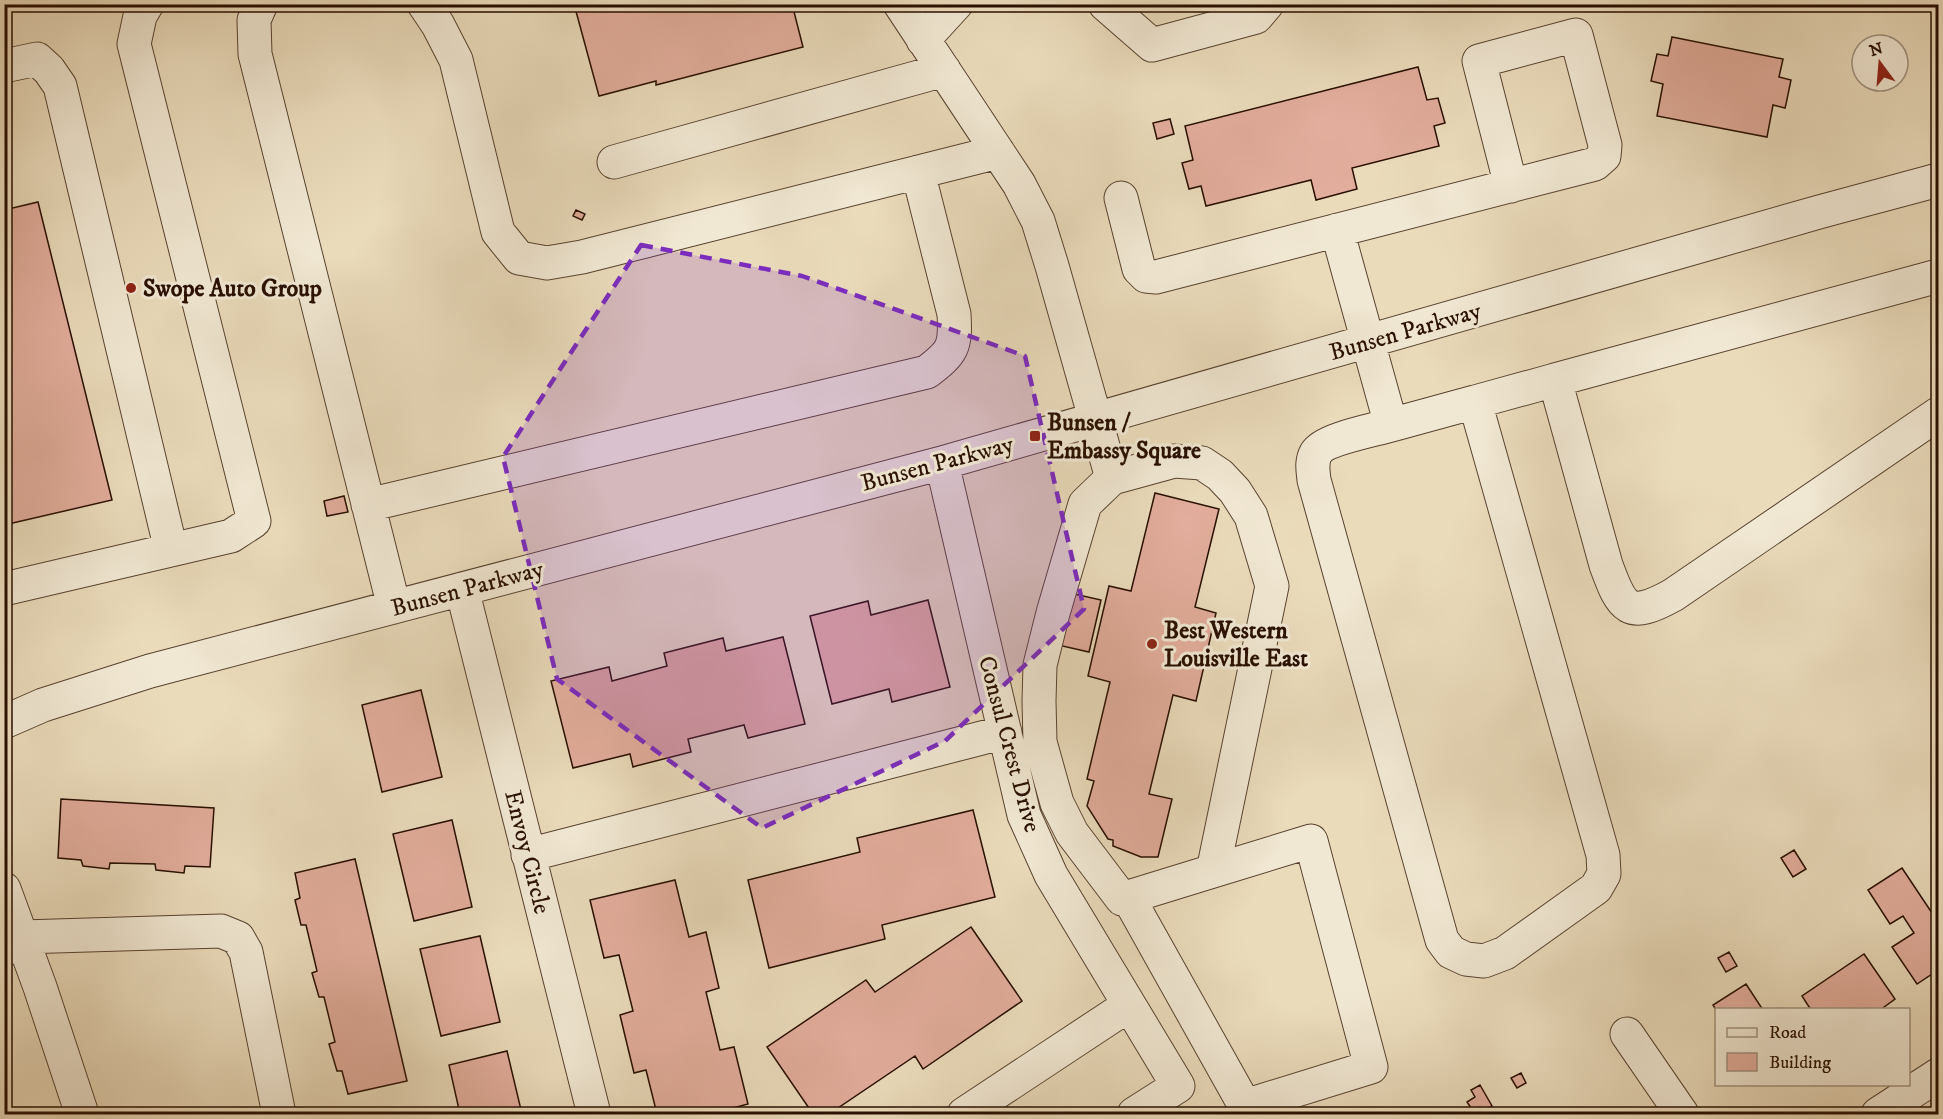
<svg xmlns="http://www.w3.org/2000/svg" width="1943" height="1119" font-family="'IM FELL DW Pica',serif">
	<style>
		.building { fill: #e2ad9c; stroke: #280f00; stroke-width: 1.5 }
		.lines { fill: none; stroke-linecap: round; stroke-linejoin: round }
		.minor-casing { stroke: #58422f; stroke-width: 35 }
		.minor { stroke: #f1e8d3; stroke-width: 33 }
		.marked { fill: #7b2cbf; fill-opacity: 0.2; stroke: #7b2cbf; stroke-width: 4.5; stroke-dasharray: 12 8; stroke-linejoin: round }
		.poi-dot { fill: #8f2418; stroke: #f1e8d3; stroke-width: 2 }
		.labels { text-anchor: middle; stroke-width: 6; stroke-linejoin: round; paint-order: stroke }
		.poi-label { font-size: 24px; font-weight: bold; fill: #280f00; stroke: #f1e8d3; text-anchor: start }
		.street-label { font-size: 24px; fill: #280f00; stroke: #f1e8d3 }
	</style>
	<rect width="100%" height="100%" fill="#eadbbb"/>
	<filter id="stains"><feTurbulence type="fractalNoise" baseFrequency=".00333" numOctaves="4"/><feColorMatrix values="0 0 0 0 .2 0 0 0 0 .09 0 0 0 0 .02 0 0 0 .5 -.17"/></filter>
	<radialGradient id="worn" r=".72"><stop offset=".6" stop-color="#630" stop-opacity="0"/><stop offset="1" stop-color="#630" stop-opacity=".3"/></radialGradient>
	<!-- building -->
	<path class="building" d="M 574,4 L 792,4 L 803,47 L 656,85 L 656,81 L 599,96 Z
		M 1672,37 L 1783,59 L 1779,77 L 1791,80 L 1786,104 L 1785,108 L 1773,105 L 1767,137 L 1657,116 L 1663,84 L 1651,81 L 1657,54 L 1668,56 Z
		M 1418,67 L 1427,100 L 1438,98 L 1445,123 L 1434,126 L 1439,146 L 1352,168 L 1357,189 L 1316,200 L 1311,180 L 1206,206 L 1201,186 L 1189,189 L 1182,163 L 1193,160 L 1185,126 Z
		M 1170,119 L 1174,134 L 1157,139 L 1153,123 Z
		M 38,202 L 112,500 L 4,525 L 4,210 Z
		M 576,210 L 585,214 L 582,220 L 573,216 Z
		M 1155,493 L 1219,509 L 1195,607 L 1216,613 L 1196,701 L 1173,695 L 1149,794 L 1172,799 L 1158,857 L 1141,857 L 1113,846 L 1113,840 L 1108,839 L 1087,806 L 1094,781 L 1087,779 L 1110,682 L 1088,676 L 1109,586 L 1131,591 Z
		M 344,496 L 348,512 L 327,516 L 324,501 Z
		M 1070,593 L 1101,600 L 1089,652 L 1058,645 Z
		M 928,600 L 950,687 L 892,702 L 889,689 L 832,704 L 810,616 L 868,601 L 871,615 Z
		M 783,637 L 805,724 L 748,738 L 744,725 L 688,739 L 691,752 L 636,766 L 633,767 L 630,754 L 573,768 L 551,681 L 609,667 L 612,681 L 667,666 L 664,653 L 723,638 L 726,651 Z
		M 421,690 L 442,777 L 382,792 L 362,705 Z
		M 61,799 L 214,808 L 210,867 L 185,866 L 184,873 L 156,870 L 155,864 L 110,863 L 109,869 L 83,866 L 81,860 L 58,858 Z
		M 973,810 L 995,897 L 882,925 L 885,939 L 769,968 L 748,880 L 860,852 L 857,838 Z
		M 452,820 L 472,907 L 414,921 L 393,834 Z
		M 1794,850 L 1806,869 L 1793,877 L 1781,858 Z
		M 355,859 L 407,1081 L 348,1094 L 342,1071 L 337,1071 L 329,1044 L 335,1042 L 324,997 L 319,997 L 312,973 L 317,971 L 306,925 L 301,925 L 295,900 L 300,898 L 295,873 Z
		M 1902,868 L 1936,919 L 1938,917 L 1938,970 L 1917,984 L 1892,947 L 1914,933 L 1903,916 L 1890,924 L 1868,890 Z
		M 675,880 L 689,937 L 706,932 L 719,988 L 706,992 L 720,1050 L 734,1047 L 748,1104 L 733,1108 L 735,1114 L 657,1114 L 646,1070 L 634,1073 L 626,1040 L 620,1015 L 633,1011 L 619,955 L 604,958 L 590,900 Z
		M 971,927 L 1022,1001 L 923,1069 L 915,1056 L 829,1114 L 813,1114 L 767,1047 L 866,980 L 875,992 Z
		M 480,936 L 500,1022 L 441,1036 L 420,949 Z
		M 1729,952 L 1737,966 L 1726,972 L 1718,958 Z
		M 1864,954 L 1895,999 L 1880,1010 L 1811,1010 L 1802,996 Z
		M 1746,984 L 1763,1010 L 1716,1010 L 1713,1005 Z
		M 507,1051 L 522,1114 L 460,1114 L 449,1065 Z
		M 1521,1073 L 1526,1083 L 1517,1088 L 1511,1078 Z
		M 1480,1085 L 1492,1106 L 1482,1111 L 1480,1107 L 1473,1111 L 1467,1102 L 1475,1097 L 1471,1090 Z
		M 1319,1108 L 1320,1114 L 1302,1114 L 1301,1110 Z"/>
	<g class="lines">
		<!-- minor casing -->
		<g class="minor-casing">
			<path id="minor" d="M 261,4 L 254,20 L 255,54 L 394,607
				M 424,4 L 438,25 L 456,60 L 498,232 L 519,258 L 547,263 L 582,257 L 998,152
				M 900,4 L 1019,184 L 1038,221 L 1052,266 L 1112,478 L 1174,461 L 1202,463 L 1220,475 L 1235,491 L 1251,516 L 1272,586 L 1213,871 L 1122,899 L 1072,833 L 1057,803 L 1040,742 L 1039,701 L 1040,665 L 1053,613 L 1085,504 L 1112,478
				M 1105,4 L 1152,45 L 1256,17 L 1267,4
				M 923,40 L 956,4
				M 4,66 L 37,59 L 49,70 L 60,86 L 171,550
				M 614,162 L 944,70
				M 1121,198 L 1139,269 L 1146,276 L 1156,277 L 1595,164 L 1604,156 L 1605,145 L 1576,35 L 1479,61 L 1511,186
				M 1337,230 L 1391,425 C 1375,430 1324,439 1316,453 C 1311,462 1313,470 1314,480 L 1442,940 L 1451,952 L 1466,959 L 1484,961 L 1505,953 L 1596,888 L 1604,874 L 1603,855 L 1475,402 L 1391,425
				M 1555,380 L 1938,276
				M 1475,402 L 1555,380 L 1606,565 C 1622,609 1628,620 1673,595 L 1938,414
				M 942,463 L 1024,815 L 1051,875 L 1178,1086 L 1134,1114
				M 368,505 L 927,372 C 953,352 956,347 954,314 L 918,172
				M 4,589 L 231,536 L 254,521 L 134,44 L 140,16 L 147,4
				M 462,589 L 594,1114
				M 4,722 L 43,705 L 150,671 L 942,463 L 1819,212 L 1938,180
				M 528,855 L 1005,732
				M 4,889 L 40,987 L 82,1114
				M 1128,897 L 1245,1106 L 1371,1067 L 1311,841 L 1213,871
				M 4,950 L 22,937 L 221,931 L 238,938 L 246,952 L 279,1114
				M 1627,1034 L 1682,1114
				M 964,1114 L 1129,1005
				M 1878,1114 L 1938,1075"/>
		</g>
		<!-- minor -->
		<use href="#minor" class="minor"/>
	</g>
	<!-- marked area -->
	<path class="marked" d="M 641,245 L 802,276 L 1025,356 L 1084,609 L 945,741 L 762,828 L 557,679 L 503,457 Z"/>
	<!-- markers -->
	<g class="poi-dot">
		<circle cx="131" cy="288" r="6"/>
		<rect x="1029" y="430" width="12" height="12" rx="3"/>
		<circle cx="1152" cy="644" r="6"/>
	</g>
	<g class="labels">
		<!-- poi labels -->
		<g class="poi-label">
			<text x="143" y="296">Swope Auto Group</text>
			<text x="1047" y="430">Bunsen /<tspan x="1047" dy="28">Embassy Square</tspan></text>
			<text x="1164" y="638">Best Western<tspan x="1164" dy="28">Louisville East</tspan></text>
		</g>
		<!-- street labels -->
		<g class="street-label">
			<text transform="translate(1405 331) rotate(-16)" y="8">Bunsen Parkway</text>
			<text transform="translate(937 463) rotate(-15)" y="8">Bunsen Parkway</text>
			<text transform="translate(467 588) rotate(-15)" y="8">Bunsen Parkway</text>
			<text transform="translate(1010 744) rotate(75)" y="8">Consul Crest Drive</text>
			<text transform="translate(528 852) rotate(76)" y="8">Envoy Circle</text>
		</g>
	</g>
	<!-- margin -->
	<rect width="1943" height="1119" fill="none" stroke="#eadbbb" stroke-width="24"/>
	<rect x="6" y="6" width="1931" height="1107" fill="none" stroke="#280f00" stroke-width="3"/>
	<rect x="12" y="12" width="1919" height="1095" fill="none" stroke="#280f00" stroke-width="1.5"/>
	<!-- legend -->
	<rect x="1715" y="1008" width="195" height="78" fill="#f1e8d3" stroke="#a1917f" stroke-width="1.5"/>
	<rect x="1727" y="1028" width="30" height="9" fill="#f1e8d3" stroke="#a1917f" stroke-width="1.5"/>
	<text x="1769" y="1038" font-size="18" fill="#280f00">Road</text>
	<rect x="1727" y="1053" width="30" height="18" fill="#e2ad9c" stroke="#a1917f" stroke-width="1.5"/>
	<text x="1769" y="1068" font-size="18" fill="#280f00">Building</text>
	<!-- north arrow -->
	<g transform="translate(1880 63) rotate(344)"><circle r="28" fill="#f1e8d3" stroke="#a1917f" stroke-width="1.5"/>
	<path d="M0-4.5L10 22L0 15L-10 22Z" fill="#8f2418"/>
	<text y="-9" font-size="16" font-weight="bold" text-anchor="middle" fill="#280f00">N</text>
	</g>
	<rect width="100%" height="100%" filter="url(#stains)"/>
	<rect width="100%" height="100%" fill="url(#worn)"/>
</svg>
